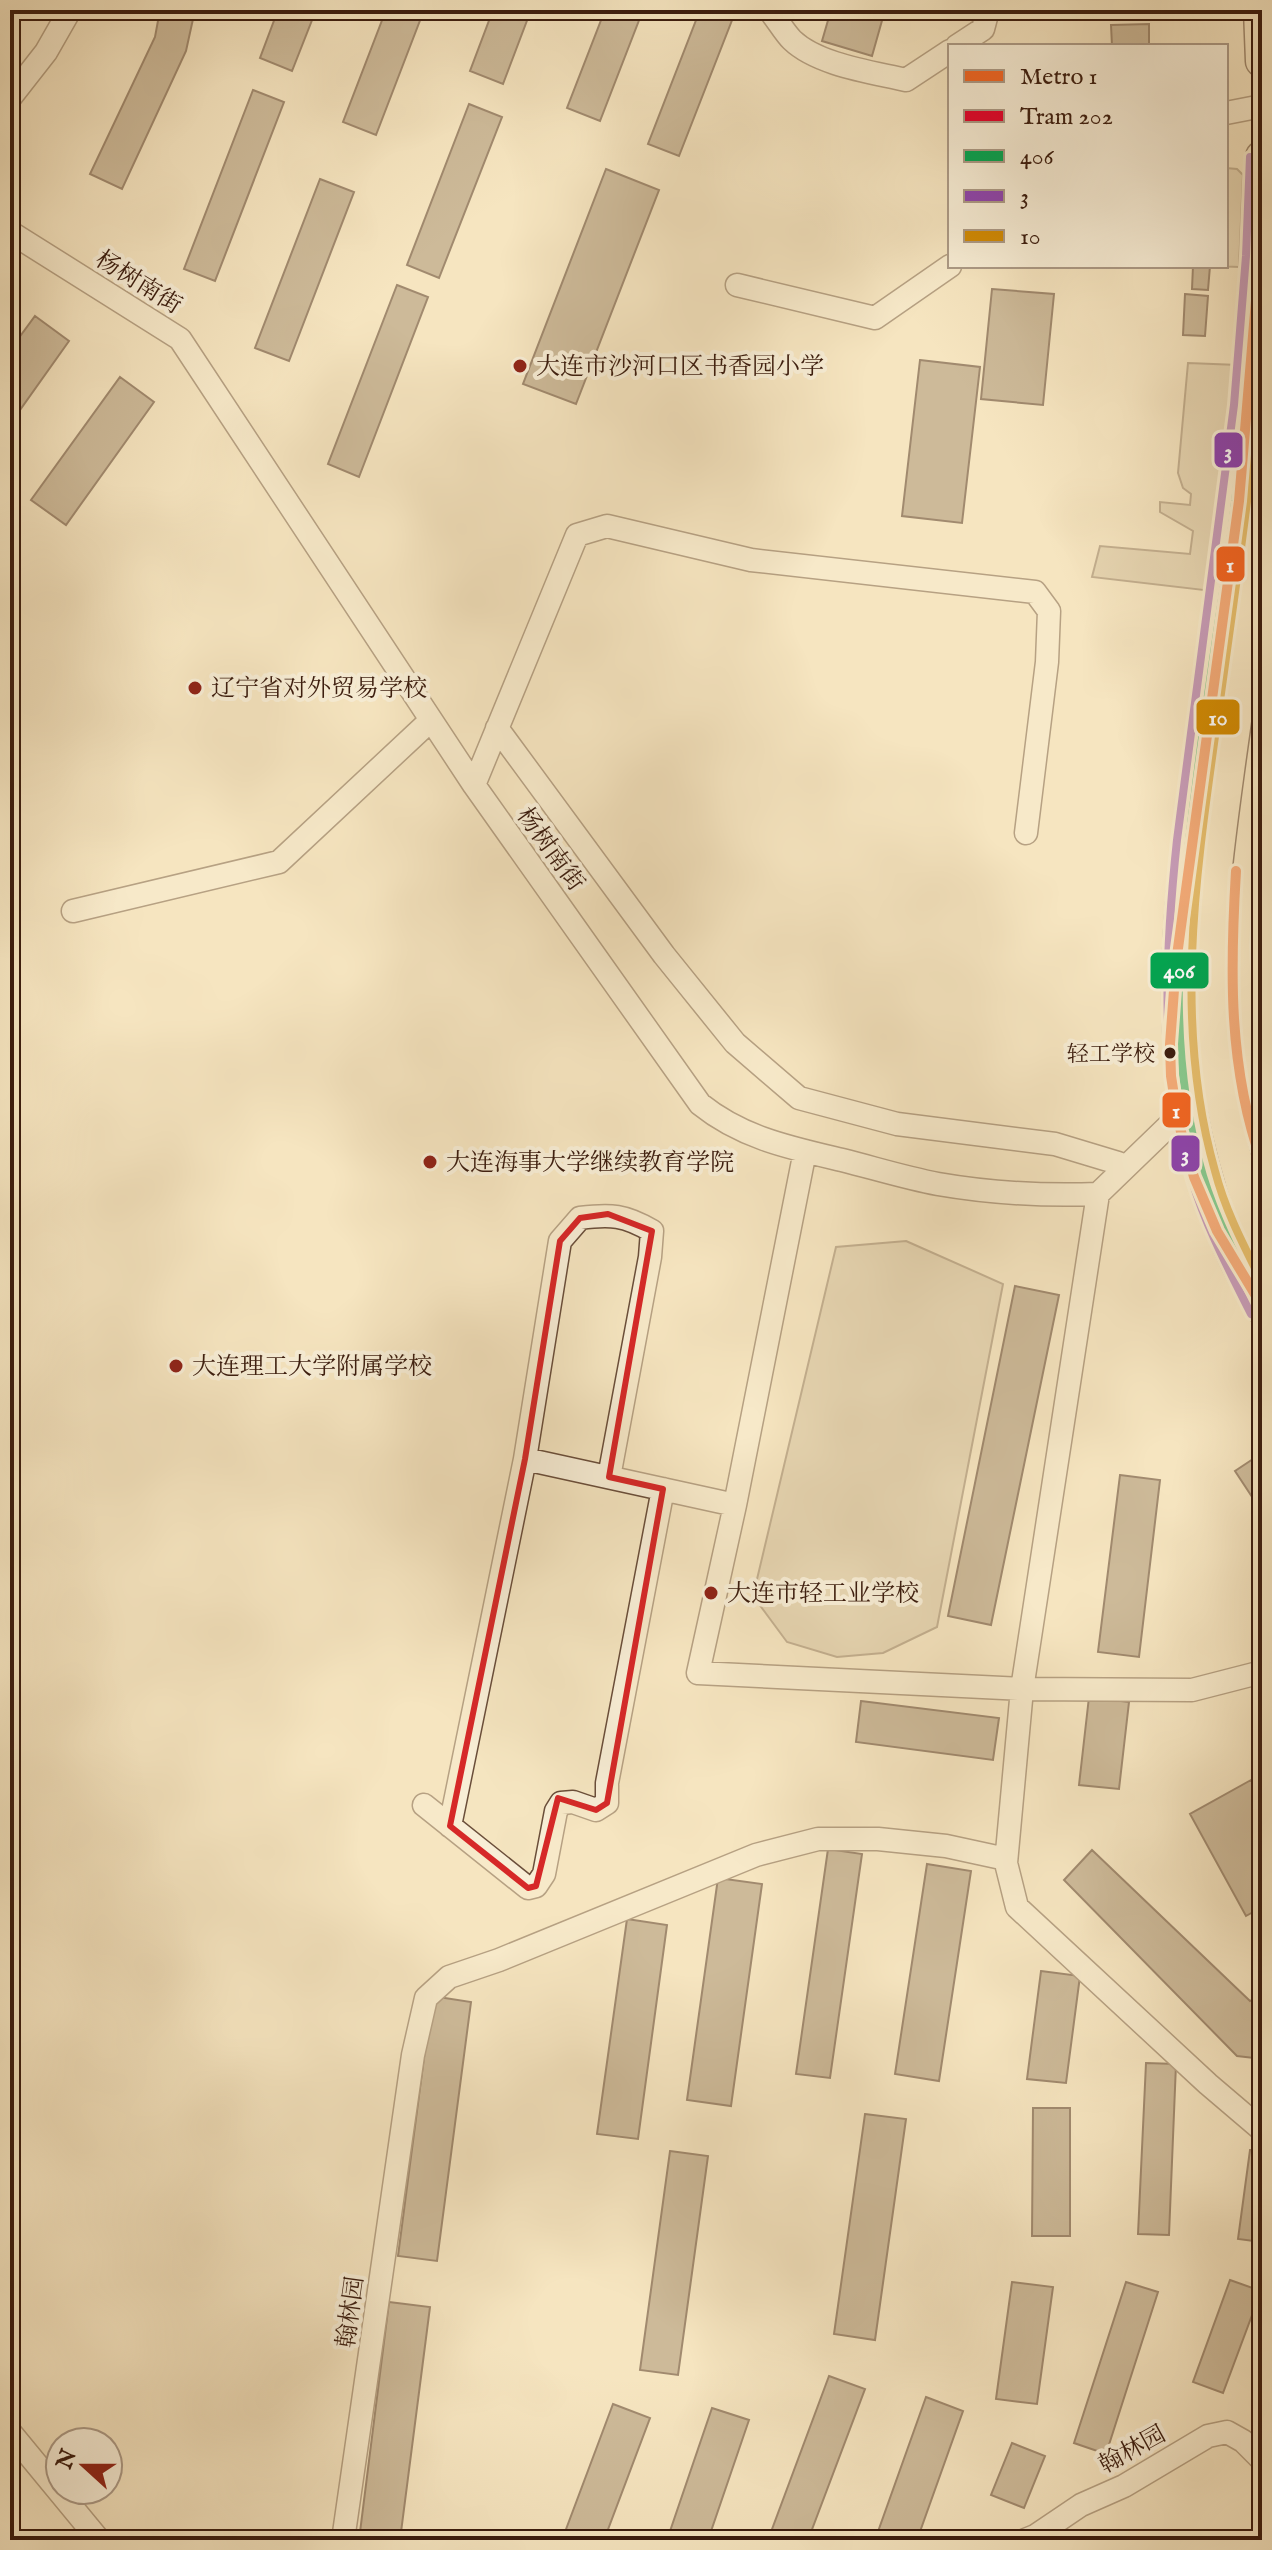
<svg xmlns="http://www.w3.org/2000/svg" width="1272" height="2550" font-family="'IM FELL English','Noto Serif SC',serif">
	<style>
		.green { fill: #d5c3a2; stroke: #887058; stroke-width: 2 }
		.building { fill: #9c856b; stroke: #3b1c0e; stroke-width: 2 }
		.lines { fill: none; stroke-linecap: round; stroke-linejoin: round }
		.minor-casing { stroke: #6a4e3a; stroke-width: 25 }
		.highway-casing { stroke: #3b1c0e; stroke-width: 35 }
		.minor { stroke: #f8eed6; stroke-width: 22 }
		.highway { stroke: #f5e5c0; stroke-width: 32 }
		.bus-1-casing { stroke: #f8eed6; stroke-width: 14 }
		.bus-2-casing { stroke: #f8eed6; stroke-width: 14 }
		.bus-3-casing { stroke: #f8eed6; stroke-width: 14 }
		.bus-1 { stroke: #00a651; stroke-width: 8 }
		.bus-2 { stroke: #8e44ad; stroke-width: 8 }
		.bus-3 { stroke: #d18a03; stroke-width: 8 }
		.tram-1-casing { stroke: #f8eed6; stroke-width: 14 }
		.tram-1 { stroke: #e4002b; stroke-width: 8 }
		.metro-1-casing { stroke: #f8eed6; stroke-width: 16 }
		.metro-1 { stroke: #f26522; stroke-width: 10 }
		.marked { fill: none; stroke: #d62828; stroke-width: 6; stroke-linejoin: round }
		.poi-dot { fill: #8f2418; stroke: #f8eed6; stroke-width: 3 }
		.bus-dot { fill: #3b1c0e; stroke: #f8eed6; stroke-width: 3 }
		.labels { text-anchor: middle; stroke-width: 8; stroke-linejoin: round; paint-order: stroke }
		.bus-label { font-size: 22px; fill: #3b1c0e; stroke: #f8eed6; text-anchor: end }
		.street-label { font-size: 24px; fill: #3b1c0e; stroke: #f8eed6 }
		.poi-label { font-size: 24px; fill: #3b1c0e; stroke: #f8eed6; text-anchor: start }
		.line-badge { stroke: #f8eed6; stroke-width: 3 }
		.badge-label { font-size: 22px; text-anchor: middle; font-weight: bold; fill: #fff }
	</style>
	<rect width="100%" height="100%" fill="#f5e5c0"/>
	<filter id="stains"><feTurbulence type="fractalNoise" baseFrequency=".0025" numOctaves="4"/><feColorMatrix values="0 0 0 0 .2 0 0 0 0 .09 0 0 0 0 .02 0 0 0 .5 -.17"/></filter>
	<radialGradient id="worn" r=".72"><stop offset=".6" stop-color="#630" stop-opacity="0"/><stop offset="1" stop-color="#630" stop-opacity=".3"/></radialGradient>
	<!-- green -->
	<path class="green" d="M 1226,168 L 1237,169 L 1243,175 L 1239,267 L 1212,266 L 1226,266 Z
		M 1188,363 L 1238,365 L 1212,591 L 1092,577 L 1100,546 L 1190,554 L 1193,531 L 1160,512 L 1160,502 L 1190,505 L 1191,494 L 1183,488 L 1178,473 Z
		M 906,1241 L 1003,1284 L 937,1627 L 883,1653 L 837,1657 L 787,1642 L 753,1596 L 836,1247 Z"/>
	<!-- building -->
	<path class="building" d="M 160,10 L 195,10 L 186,51 L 122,189 L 90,174 L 155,37 Z
		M 278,10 L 316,10 L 292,71 L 260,58 Z
		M 386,10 L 424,10 L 376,135 L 343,122 Z
		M 493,10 L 531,10 L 503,84 L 470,71 Z
		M 605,10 L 643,10 L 600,121 L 567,108 Z
		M 700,10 L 736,10 L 679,156 L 648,144 Z
		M 831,10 L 885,10 L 872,56 L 822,41 Z
		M 1149,24 L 1149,46 L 1112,46 L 1111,25 Z
		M 253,90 L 284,102 L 215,281 L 184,269 Z
		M 469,104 L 502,117 L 439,278 L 407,265 Z
		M 606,169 L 659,190 L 576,404 L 523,384 Z
		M 320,179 L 354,192 L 289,361 L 255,348 Z
		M 1193,266 L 1210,266 L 1208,290 L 1192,289 Z
		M 397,285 L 428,297 L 359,477 L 328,464 Z
		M 992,289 L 1054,294 L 1043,405 L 981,399 Z
		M 1185,294 L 1208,296 L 1205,336 L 1183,335 Z
		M 35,316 L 69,341 L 10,424 L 10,350 Z
		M 920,360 L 980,367 L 962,523 L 902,516 Z
		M 120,377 L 154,402 L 66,525 L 31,500 Z
		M 1015,1286 L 1059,1295 L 991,1625 L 948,1616 Z
		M 1262,1453 L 1262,1512 L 1235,1471 Z
		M 1120,1475 L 1160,1480 L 1139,1657 L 1098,1652 Z
		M 1089,1697 L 1129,1702 L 1119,1789 L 1079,1785 Z
		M 861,1701 L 999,1718 L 993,1760 L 856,1742 Z
		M 1251,1780 L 1262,1800 L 1262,1907 L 1246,1916 L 1190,1814 Z
		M 828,1849 L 862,1854 L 830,2078 L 796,2074 Z
		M 1092,1850 L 1250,2001 L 1262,1994 L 1262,2053 L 1254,2058 L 1237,2056 L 1064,1880 Z
		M 927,1864 L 971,1871 L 939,2081 L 895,2074 Z
		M 718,1878 L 762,1884 L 731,2106 L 687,2100 Z
		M 627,1919 L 667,1925 L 638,2139 L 597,2134 Z
		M 1041,1971 L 1080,1976 L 1066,2083 L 1027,2079 Z
		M 432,1996 L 471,2002 L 437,2261 L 398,2256 Z
		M 1146,2063 L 1176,2064 L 1169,2235 L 1138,2234 Z
		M 1033,2108 L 1070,2108 L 1070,2236 L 1032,2236 Z
		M 865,2114 L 906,2119 L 875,2340 L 834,2334 Z
		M 1250,2150 L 1262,2151 L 1262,2242 L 1238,2239 Z
		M 670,2151 L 708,2156 L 678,2375 L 640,2370 Z
		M 1230,2280 L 1261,2291 L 1223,2393 L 1193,2382 Z
		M 1012,2282 L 1053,2287 L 1037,2404 L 996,2399 Z
		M 1126,2282 L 1158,2292 L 1106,2454 L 1074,2443 Z
		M 389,2302 L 430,2307 L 400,2540 L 359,2540 Z
		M 829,2376 L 865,2389 L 808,2540 L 768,2540 Z
		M 926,2397 L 963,2411 L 917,2540 L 875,2540 Z
		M 613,2404 L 650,2418 L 604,2540 L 562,2540 Z
		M 712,2408 L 749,2420 L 708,2540 L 667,2540 Z
		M 1012,2443 L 1045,2456 L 1024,2508 L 991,2495 Z"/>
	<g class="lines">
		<!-- minor casing -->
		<g class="minor-casing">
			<path id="minor" d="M 769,10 C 777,19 784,32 792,40 C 818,65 872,72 906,80 L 950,51
				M 957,46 L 983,29 L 988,10
				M 10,98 L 46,52 L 70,10
				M 1226,113 L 1262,106
				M 10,232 L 180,339 L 474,785 L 700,1104 C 742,1138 791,1148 842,1160 C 874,1168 906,1178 938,1184 C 990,1193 1045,1196 1098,1194 L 1187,1108
				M 737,285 L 875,318 L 950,266
				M 497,728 L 664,955 L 735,1043 L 799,1098 L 897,1124 L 1055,1144 L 1118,1163
				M 474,785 L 577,535 L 607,526 L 751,560 L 1035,592 L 1049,611 L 1047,662 L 1026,833
				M 73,911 L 279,862 L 431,720
				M 805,1151 L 735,1505 L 698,1673 L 1022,1689 L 1192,1690 L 1262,1672
				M 1098,1194 L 1022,1689 L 1006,1863 L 1017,1907 L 1208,2084 L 1262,2130
				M 525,1459 L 735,1505
				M 424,1805 L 528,1888 L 536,1886 L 544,1874 L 556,1811 L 561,1803 L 573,1802 L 596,1810 L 607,1803 L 607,1783 L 663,1489
				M 450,1826 L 525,1459 L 560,1241 L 580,1218 C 611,1214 625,1215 652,1231 L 650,1257 L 609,1477
				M 10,2432 L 99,2540
				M 343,2540 L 413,2055 L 426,1998 L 449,1977 L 499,1960 L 756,1855 L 818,1839 L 878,1839 L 946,1846 L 1006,1859
				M 1025,2540 L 1035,2536 L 1081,2505 L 1124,2486 L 1208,2436 L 1227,2432 L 1243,2441 L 1262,2460"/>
		</g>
		<!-- highway casing -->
		<g class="highway-casing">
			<path id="highway" d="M 1260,10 L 1262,61
				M 1262,157 C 1259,290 1247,423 1228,554 C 1218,626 1208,698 1198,769 C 1171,965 1156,1130 1262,1308
				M 1262,528 C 1251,604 1241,680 1230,756 C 1219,837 1207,917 1211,998 C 1214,1081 1232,1163 1262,1240"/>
		</g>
		<!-- minor -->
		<use href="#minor" class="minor"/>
		<!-- highway -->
		<use href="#highway" class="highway"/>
		<!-- bus-1 casing -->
		<g class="bus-1-casing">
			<path id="bus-1" d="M 1262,157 C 1258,296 1245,434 1226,572 C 1215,645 1204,719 1195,793 C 1178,920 1166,1051 1203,1176 C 1217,1222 1240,1265 1262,1308"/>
		</g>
		<!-- bus-2 casing -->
		<g class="bus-2-casing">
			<path id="bus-2" d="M 1250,157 L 1246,256 L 1234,405 L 1177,840 C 1165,953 1159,1068 1192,1180 C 1206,1227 1229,1270 1251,1314"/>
		</g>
		<!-- bus-3 casing -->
		<g class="bus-3-casing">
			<path id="bus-3" d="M 1262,367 C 1251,484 1234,599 1218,715 C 1197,866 1172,1021 1215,1171 C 1225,1210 1244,1246 1262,1282"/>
		</g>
		<!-- bus-1 -->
		<use href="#bus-1" class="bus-1"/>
		<!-- bus-2 -->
		<use href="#bus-2" class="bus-2"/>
		<!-- bus-3 -->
		<use href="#bus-3" class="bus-3"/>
		<!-- tram-1 casing -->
		<g class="tram-1-casing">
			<path id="tram-1" d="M 1262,835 L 1256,947 L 1262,1059"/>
		</g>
		<!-- tram-1 -->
		<use href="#tram-1" class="tram-1"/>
		<!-- metro-1 casing -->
		<g class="metro-1-casing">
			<path id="metro-1" d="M 1262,230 L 1239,501 L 1176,963 L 1170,1044 L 1171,1076 L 1178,1121 L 1194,1177 L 1217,1231 L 1262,1306
				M 1236,871 C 1230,970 1228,1068 1262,1163"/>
		</g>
		<!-- metro-1 -->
		<use href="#metro-1" class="metro-1"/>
	</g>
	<!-- marked area -->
	<path d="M0 0H1272V2550H0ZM 608,1214 L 652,1231 L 609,1477 L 663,1489 L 607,1803 L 596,1810 L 558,1798 L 536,1886 L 528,1888 L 450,1826 L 525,1459 L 560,1241 L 580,1218 Z" fill="#f5e5c0" fill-opacity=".55" fill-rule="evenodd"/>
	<path class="marked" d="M 608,1214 L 652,1231 L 609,1477 L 663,1489 L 607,1803 L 596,1810 L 558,1798 L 536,1886 L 528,1888 L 450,1826 L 525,1459 L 560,1241 L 580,1218 Z"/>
	<!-- markers -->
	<g class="poi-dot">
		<circle cx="520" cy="366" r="8"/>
		<circle cx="195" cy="688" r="8"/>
		<circle cx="430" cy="1162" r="8"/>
		<circle cx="176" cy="1366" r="8"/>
		<circle cx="711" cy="1593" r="8"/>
	</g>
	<circle class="bus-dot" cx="1170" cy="1053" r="7"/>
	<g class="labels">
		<!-- bus labels -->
		<g class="bus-label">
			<text x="1155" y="1061">轻工学校</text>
		</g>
		<!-- street labels -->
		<g class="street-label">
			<text transform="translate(139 282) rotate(32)" y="8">杨树南街</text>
			<text transform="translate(551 849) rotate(54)" y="8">杨树南街</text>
			<text transform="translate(350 2312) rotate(-82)" y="8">翰林园</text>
			<text transform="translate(1132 2449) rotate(-29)" y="8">翰林园</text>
		</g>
		<!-- poi labels -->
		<g class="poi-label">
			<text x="536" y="374">大连市沙河口区书香园小学</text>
			<text x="211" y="696">辽宁省对外贸易学校</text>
			<text x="446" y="1170">大连海事大学继续教育学院</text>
			<text x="192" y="1374">大连理工大学附属学校</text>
			<text x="727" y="1601">大连市轻工业学校</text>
		</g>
	</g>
	<g class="line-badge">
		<rect x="1213" y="431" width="31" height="38" rx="8" fill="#8e44ad"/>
		<rect x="1215" y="545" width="31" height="38" rx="8" fill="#f26522"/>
		<rect x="1195" y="698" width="46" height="38" rx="8" fill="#d18a03"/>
		<rect x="1149" y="951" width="61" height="39" rx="8" fill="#00a651"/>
		<rect x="1161" y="1091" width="31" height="38" rx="8" fill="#f26522"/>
		<rect x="1170" y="1134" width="31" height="39" rx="8" fill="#8e44ad"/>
	</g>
	<g class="badge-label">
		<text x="1228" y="458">3</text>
		<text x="1230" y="572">1</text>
		<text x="1218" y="725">10</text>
		<text x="1179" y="978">406</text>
		<text x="1176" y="1118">1</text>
		<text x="1185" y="1161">3</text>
	</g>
	<!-- margin -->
	<rect width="1272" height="2550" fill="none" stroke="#f5e5c0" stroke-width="40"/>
	<rect x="12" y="12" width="1248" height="2526" fill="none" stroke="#3b1c0e" stroke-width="4"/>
	<rect x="20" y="20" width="1232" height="2510" fill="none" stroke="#3b1c0e" stroke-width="2"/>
	<!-- legend -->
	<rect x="948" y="44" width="280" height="224" fill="#f8eed6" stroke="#ac9a86" stroke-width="2"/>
	<rect x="964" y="70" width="40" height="12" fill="#f26522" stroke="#ac9a86" stroke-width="2"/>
	<text x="1020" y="84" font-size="24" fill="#3b1c0e">Metro 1</text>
	<rect x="964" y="110" width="40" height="12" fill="#e4002b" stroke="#ac9a86" stroke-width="2"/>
	<text x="1020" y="124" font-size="24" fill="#3b1c0e">Tram 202</text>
	<rect x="964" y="150" width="40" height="12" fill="#00a651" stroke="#ac9a86" stroke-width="2"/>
	<text x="1020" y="164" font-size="24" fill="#3b1c0e">406</text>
	<rect x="964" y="190" width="40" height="12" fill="#8e44ad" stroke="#ac9a86" stroke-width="2"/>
	<text x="1020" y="204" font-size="24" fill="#3b1c0e">3</text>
	<rect x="964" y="230" width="40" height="12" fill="#d18a03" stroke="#ac9a86" stroke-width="2"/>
	<text x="1020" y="244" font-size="24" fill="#3b1c0e">10</text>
	<!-- north arrow -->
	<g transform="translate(84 2466) rotate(291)"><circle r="38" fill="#f8eed6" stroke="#ac9a86" stroke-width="2"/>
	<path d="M0-6L14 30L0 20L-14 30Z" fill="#8f2418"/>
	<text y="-12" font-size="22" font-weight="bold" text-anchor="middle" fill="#3b1c0e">N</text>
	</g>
	<rect width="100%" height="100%" filter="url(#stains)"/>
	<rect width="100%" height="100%" fill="url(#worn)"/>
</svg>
